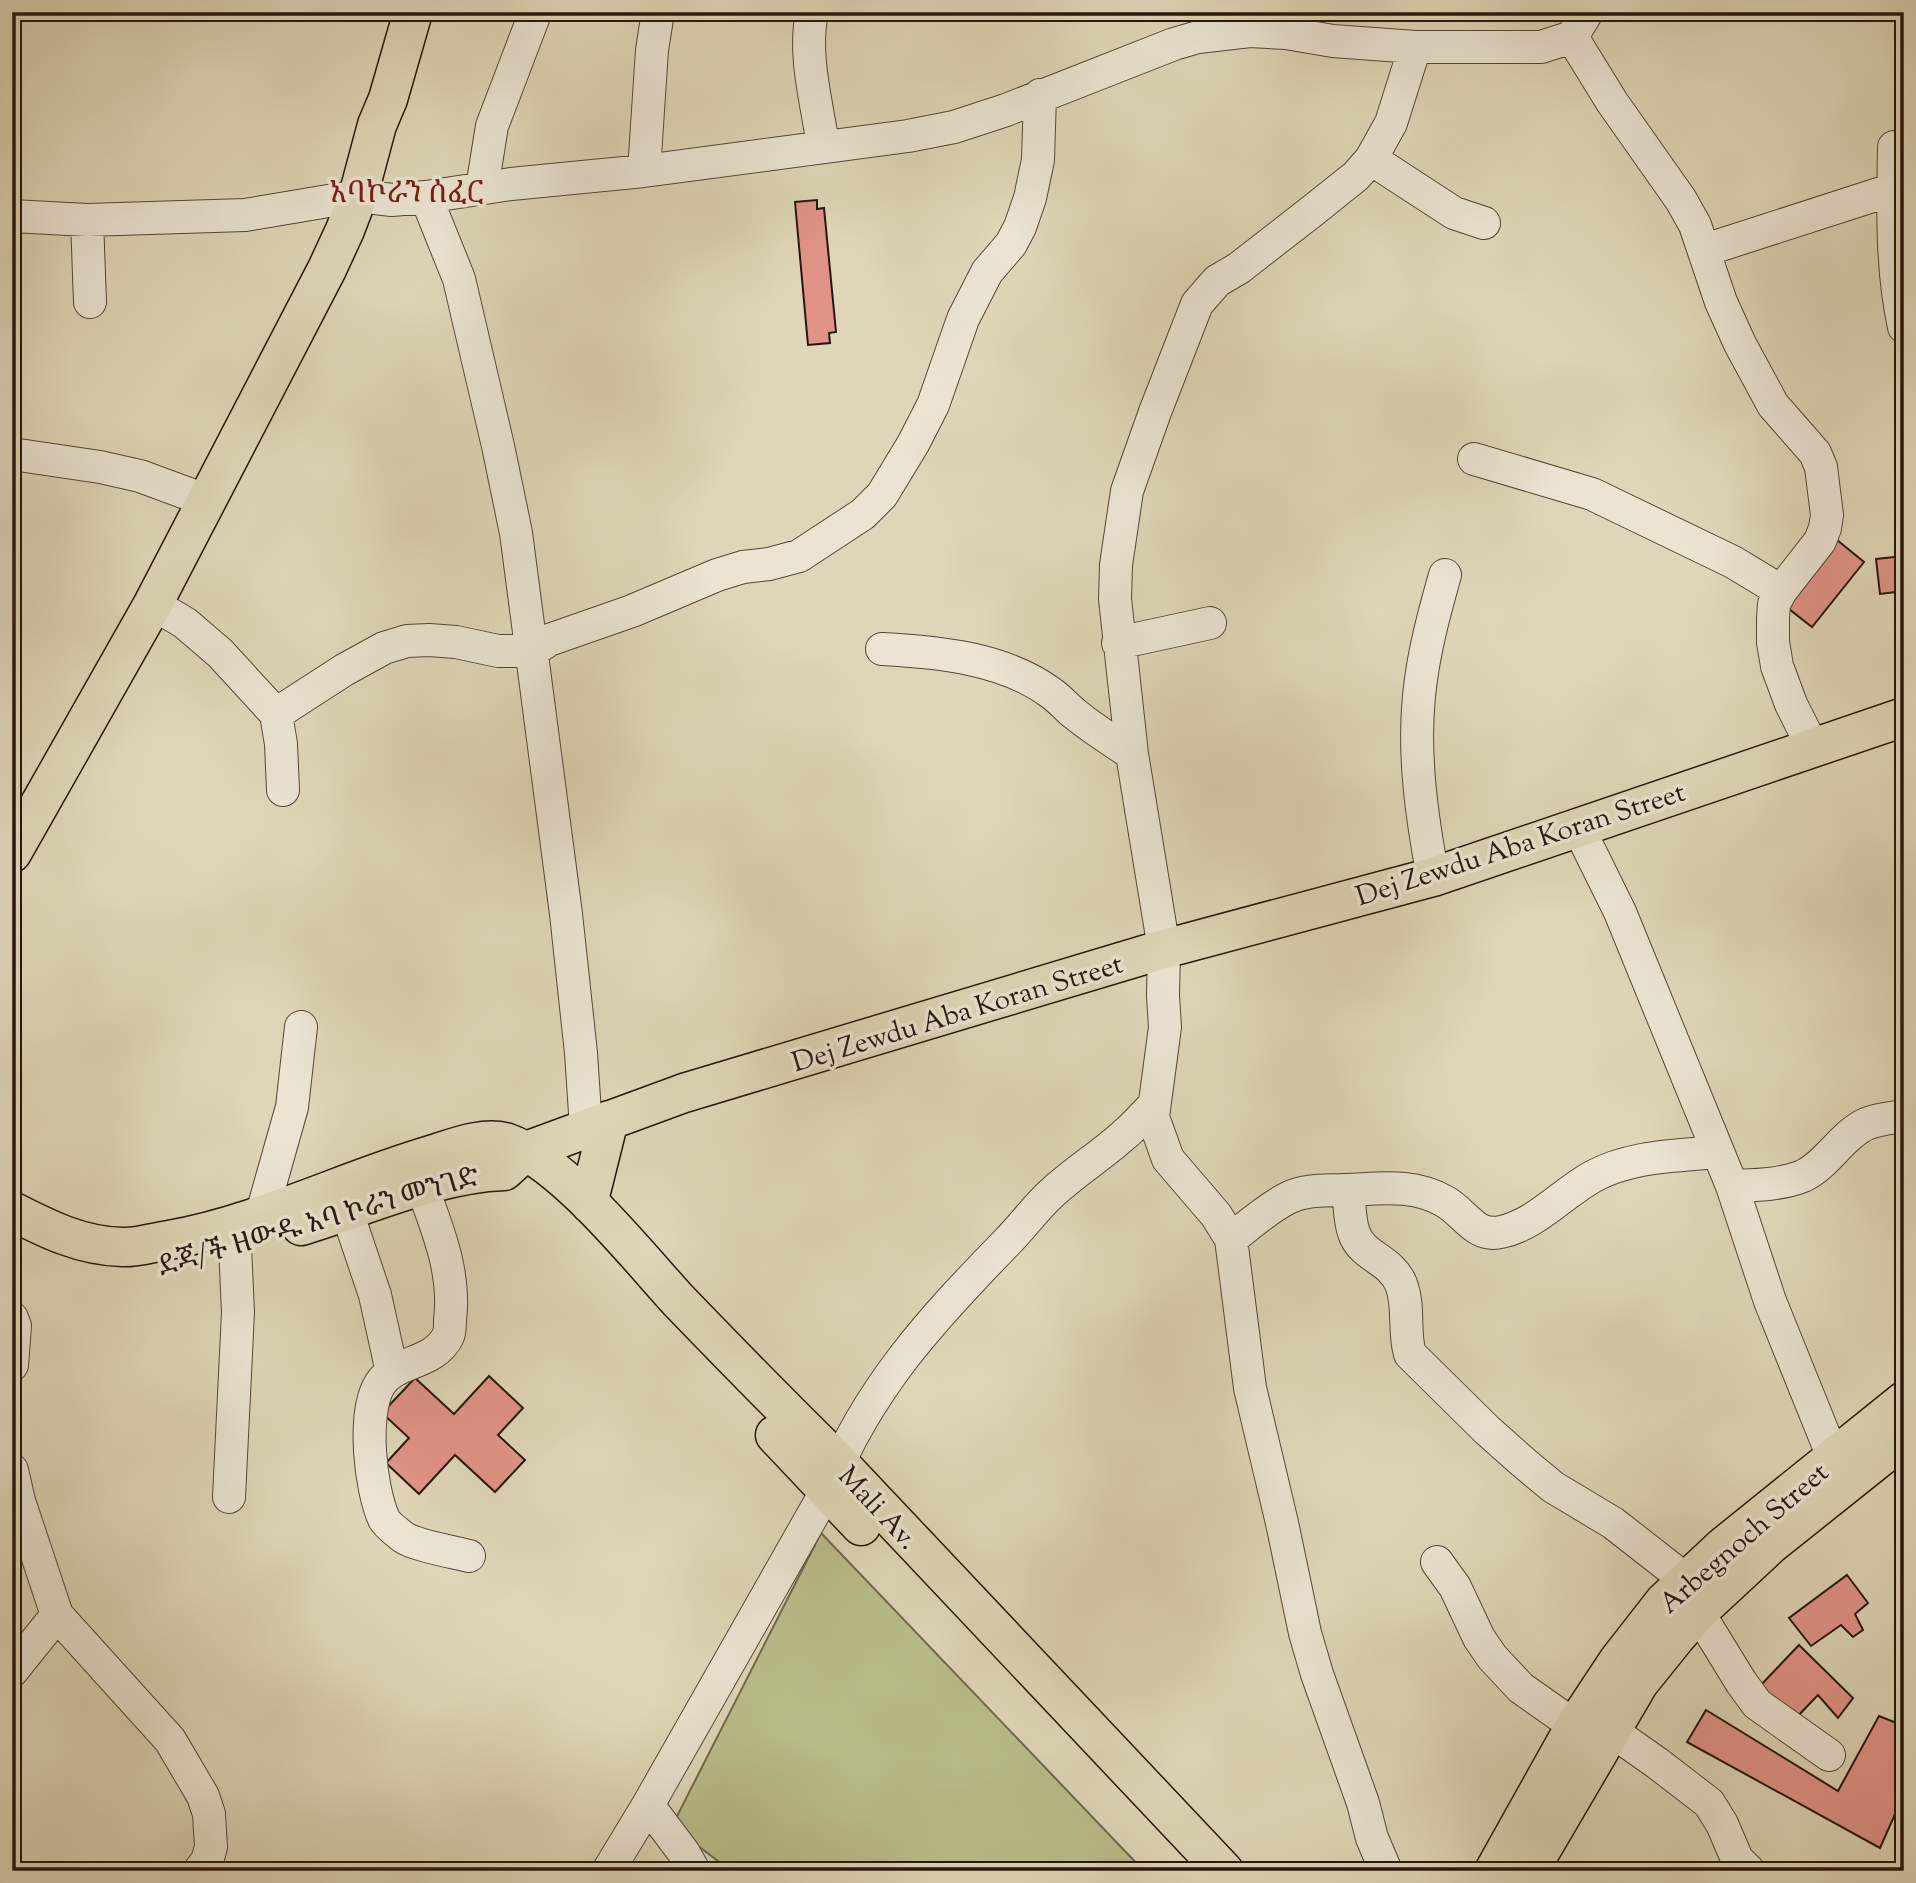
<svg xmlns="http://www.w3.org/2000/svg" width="1916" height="1883" font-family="'Sorts Mill Goudy','Noto Serif Ethiopic',serif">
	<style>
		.green { fill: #b9bc8a; stroke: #70694c; stroke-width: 2 }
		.building { fill: #e19388; stroke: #27160d; stroke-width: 2 }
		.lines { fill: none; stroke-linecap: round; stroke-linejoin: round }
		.minor-casing { stroke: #554638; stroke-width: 34 }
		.major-casing { stroke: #27160d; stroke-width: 41 }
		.minor { stroke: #eae4d1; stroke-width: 32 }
		.major { stroke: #ded6b8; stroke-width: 38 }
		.labels { text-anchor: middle; stroke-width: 7; stroke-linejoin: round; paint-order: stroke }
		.street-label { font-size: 28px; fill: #27160d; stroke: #eae4d1 }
		.neighbourhood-label { font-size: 30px; fill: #7a1f14; stroke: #eae4d1 }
	</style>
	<rect width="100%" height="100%" fill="#ded6b8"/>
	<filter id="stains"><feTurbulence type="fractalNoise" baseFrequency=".00286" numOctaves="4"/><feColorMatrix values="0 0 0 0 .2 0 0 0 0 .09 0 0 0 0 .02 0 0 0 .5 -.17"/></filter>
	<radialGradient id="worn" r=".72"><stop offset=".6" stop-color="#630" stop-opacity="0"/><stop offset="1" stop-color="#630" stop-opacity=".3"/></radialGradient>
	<!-- green -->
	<path class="green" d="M 821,1533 L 1144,1871 L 731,1871 L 672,1826 Z"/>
	<!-- building -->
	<path class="building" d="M 817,200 L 817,209 L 824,208 L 836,332 L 829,333 L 830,343 L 808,345 L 795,202 Z
		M 1837,540 L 1864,562 L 1812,627 L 1784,605 Z
		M 1904,556 L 1904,591 L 1880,594 L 1876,559 Z
		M 1904,811 L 1904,867 L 1896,812 Z
		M 489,1376 L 523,1408 L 498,1435 L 525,1460 L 495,1492 L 455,1455 L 419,1494 L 386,1463 L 409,1438 L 382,1413 L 415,1378 L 454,1414 Z
		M 1847,1575 L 1868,1603 L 1855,1614 L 1863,1630 L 1853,1637 L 1841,1625 L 1811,1646 L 1789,1618 Z
		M 1799,1645 L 1853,1698 L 1838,1718 L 1818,1695 L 1795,1719 L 1759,1687 Z
		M 1706,1710 L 1838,1791 L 1879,1716 L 1904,1726 L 1904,1794 L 1880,1848 L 1687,1742 Z"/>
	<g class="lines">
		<!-- minor casing -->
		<g class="minor-casing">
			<path id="minor" d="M 812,12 C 803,57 817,102 823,146
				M 1572,37 L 1612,102 L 1681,200 L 1695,225 L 1721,302 L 1740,344 L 1773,405 L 1815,453 L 1821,467 L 1827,515 L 1825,528 L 1820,541 L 1781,591 L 1774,604 L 1773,618 L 1773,642 L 1777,666 L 1791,704 L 1813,748
				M 1894,147 C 1893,206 1891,268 1904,327
				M 1371,159 L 1454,213 L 1484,223
				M 644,171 L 652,50 L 658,12
				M 482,188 L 492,126 L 534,16
				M 426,197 L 459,279 L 498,446 L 516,533 L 566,914 L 581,1053 L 586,1128
				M 12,216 L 87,220 L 245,215 L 358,196 L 392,200 L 426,197 L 511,184 L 644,171 L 908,136 L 954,127 L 1006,110 L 1174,44 L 1198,37 L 1250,31 L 1286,33 L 1333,41 L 1415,47 L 1541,47 L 1572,37 L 1587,12
				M 87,220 L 90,302
				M 1705,250 L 1894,189
				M 12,454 L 100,467 L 140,476 L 205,500
				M 1474,459 L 1592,494 L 1733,562 L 1781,591
				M 153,604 L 185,623 L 220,653 L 276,714 L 281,744 L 283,790
				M 1118,643 L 1210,623
				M 882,649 C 938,652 1004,658 1051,693 C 1060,699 1067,708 1075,714 C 1093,729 1113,741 1132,754
				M 276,714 L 344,670 L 384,648 L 407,641 L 429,640 L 456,642 L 498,651 L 532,651 L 549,640 L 632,611 L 717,575 L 743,567 L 769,564 L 799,556 L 863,514 L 882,495 L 913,444 L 933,405 L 963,319 L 987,272 L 1011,244 L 1020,227 L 1030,198 L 1038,160 L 1040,95
				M 1579,829 L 1620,912 L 1732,1186 L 1770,1301 L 1833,1457
				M 1433,877 C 1422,818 1413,756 1419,696 C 1423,654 1434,614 1445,575
				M 1732,1186 C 1755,1185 1781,1185 1803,1176 C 1828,1164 1841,1136 1866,1124 C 1878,1119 1891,1118 1904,1116
				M 422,1187 C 438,1230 456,1274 450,1320 C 450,1325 450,1332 448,1336 C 434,1365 395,1360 380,1384 C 362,1413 370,1488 384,1519 C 387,1525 397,1532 403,1537 C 414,1545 453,1552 469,1556
				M 1348,1190 C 1350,1203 1349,1220 1354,1233 C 1362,1257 1391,1259 1401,1284 C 1410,1307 1403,1332 1410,1354 L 1487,1430 L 1523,1462 L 1553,1487 L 1613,1523 L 1686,1580
				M 347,1212 L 375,1295 L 392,1372
				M 262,1213 L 292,1107 L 301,1027
				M 227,1226 L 235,1247 L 238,1312 L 229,1497
				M 1231,1239 C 1249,1225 1268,1208 1288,1198 C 1306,1189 1325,1191 1345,1190 C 1379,1189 1412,1183 1444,1201 C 1465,1212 1474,1238 1501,1232 C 1535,1225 1562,1194 1592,1177 C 1630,1156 1675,1156 1717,1152
				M 12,1318 L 15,1326 L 12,1365
				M 12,1470 L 19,1501 L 57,1615 L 170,1740 L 203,1796 L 209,1814 L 211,1847 L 207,1861 L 199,1871
				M 1437,1562 L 1455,1587 L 1479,1638 L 1492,1657 L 1521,1688 L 1575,1726
				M 1698,1612 L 1741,1682 L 1757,1704 L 1829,1755
				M 12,1671 L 57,1615
				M 1610,1730 L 1657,1763 L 1709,1803 L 1722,1824 L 1737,1859 L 1749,1871
				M 648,1805 L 684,1853 L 694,1871
				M 608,1871 L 648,1805 L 827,1490 C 868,1388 931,1320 1007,1242 C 1023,1226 1036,1207 1053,1192 C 1076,1171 1102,1155 1124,1135 C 1135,1126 1144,1115 1154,1105
				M 1386,1871 L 1372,1838 L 1363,1803 L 1317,1674 L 1305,1633 L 1282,1523 L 1250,1388 L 1231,1239 L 1216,1215 L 1168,1159 L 1153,1117 L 1165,1027 L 1163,996 L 1164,949 L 1132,754 L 1115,599 L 1116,565 L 1127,491 L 1155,412 L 1197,304 L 1217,281 L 1239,268 L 1311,212 L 1356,176 L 1371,159 L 1391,123 L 1415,47"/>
		</g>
		<!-- major casing -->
		<g class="major-casing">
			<path id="major" d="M 12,853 L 153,604 L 327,269 L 345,230 L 358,196 L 377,125 L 388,99 L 413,12
				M 504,1171 L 526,1151 L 684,1093 L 1164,949 L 1433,877 L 1904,717
				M 590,1204 L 591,1192 L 609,1120
				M 12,1211 C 47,1229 81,1246 122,1247 C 137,1248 154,1242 169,1240 C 259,1224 343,1181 431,1155 C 453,1148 485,1135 508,1143 C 564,1163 637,1255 678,1300 C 731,1355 784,1409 838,1462 L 1224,1871
				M 301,1226 C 364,1207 438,1173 504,1171
				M 775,1435 L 861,1526
				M 1494,1871 L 1575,1726 L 1618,1661 L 1664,1602 L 1724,1546 L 1904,1401
				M 1529,1871 L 1639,1683 L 1676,1637 L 1698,1612 L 1770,1545 L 1904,1438"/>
		</g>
		<!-- minor -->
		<use href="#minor" class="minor"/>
		<!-- major -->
		<use href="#major" class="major"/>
	</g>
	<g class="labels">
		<!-- street labels -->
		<g class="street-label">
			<text transform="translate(1520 843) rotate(-18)" y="10">Dej Zewdu Aba Koran Street</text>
			<text transform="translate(957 1012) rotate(-17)" y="10">Dej Zewdu Aba Koran Street</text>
			<text transform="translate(318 1220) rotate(-16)" y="10">ደጃ/ች ዘውዱ አባ ኮራን መንገድ</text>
			<text transform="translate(879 1507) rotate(47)" y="10">Mali Av.</text>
			<text transform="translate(1743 1537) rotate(-41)" y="10">Arbegnoch Street</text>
		</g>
		<!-- neighbourhood labels -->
		<g class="neighbourhood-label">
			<text x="407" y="202">አባኮራን ሰፈር</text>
		</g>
	</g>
	<!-- margin -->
	<rect width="1916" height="1883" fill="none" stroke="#ded6b8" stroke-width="42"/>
	<rect x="14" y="14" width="1888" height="1855" fill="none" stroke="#27160d" stroke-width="3.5"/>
	<rect x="21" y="21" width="1874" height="1841" fill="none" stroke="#27160d" stroke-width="2"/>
	<rect width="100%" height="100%" filter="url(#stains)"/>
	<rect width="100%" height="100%" fill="url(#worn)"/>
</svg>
